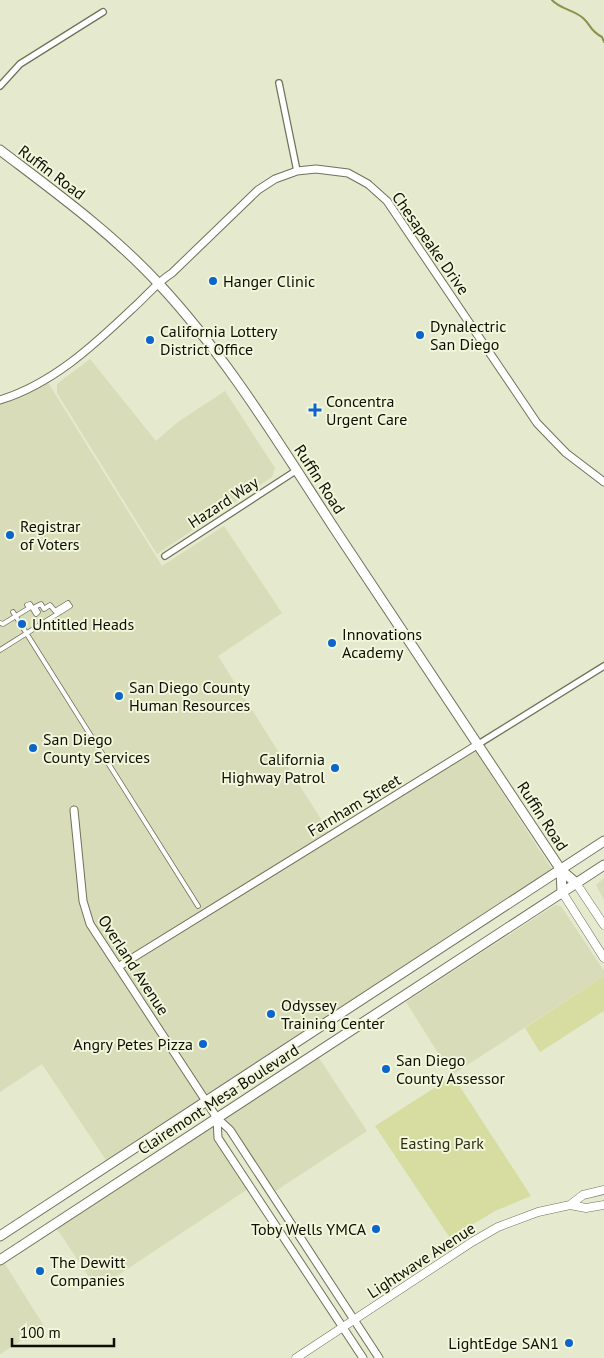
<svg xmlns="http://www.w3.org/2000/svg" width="604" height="1358" font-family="'PT Sans',sans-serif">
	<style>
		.built { fill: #d8dcb9 }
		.green { fill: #d7dda0 }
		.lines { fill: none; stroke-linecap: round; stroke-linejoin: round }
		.stream { stroke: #8c914b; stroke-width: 2 }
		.pedestrian-casing { stroke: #70735a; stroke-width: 5.5 }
		.minor-casing { stroke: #70735a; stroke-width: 8 }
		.tertiary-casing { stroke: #70735a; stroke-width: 9 }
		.secondary-casing { stroke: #70735a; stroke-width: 9 }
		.primary-casing { stroke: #70735a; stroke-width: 11 }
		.pedestrian { stroke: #fff; stroke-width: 4 }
		.minor { stroke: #fff; stroke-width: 5.5 }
		.tertiary { stroke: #fff; stroke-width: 7 }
		.secondary { stroke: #fff; stroke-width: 8 }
		.primary { stroke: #fff; stroke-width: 9 }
		.poi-dot { fill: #0c64cd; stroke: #f2f6da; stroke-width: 2 }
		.labels { text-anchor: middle; stroke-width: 4; stroke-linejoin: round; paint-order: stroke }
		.street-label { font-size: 16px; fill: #0d0e05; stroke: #f2f6da }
		.poi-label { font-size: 16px; fill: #0d0e05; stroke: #f2f6da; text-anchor: start }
		.park-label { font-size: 16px; fill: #2d2f10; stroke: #f2f6da }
	</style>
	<rect width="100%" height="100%" fill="#e5e9cd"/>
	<!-- built -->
	<path class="built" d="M 90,359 L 156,441 L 178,422 L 225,391 L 275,468 L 272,477 L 157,554 L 57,393 L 57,384 Z
		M 47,381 L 162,566 L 224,526 L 282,613 L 218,656 L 329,832 L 141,952 L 474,749 L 553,871 L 108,1163 L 42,1064 L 0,1092 L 0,404 Z
		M 604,878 L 604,900 L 596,885 Z
		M 555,905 L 561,906 L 604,971 L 604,976 L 452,1075 L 406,1002 Z
		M 317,1055 L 367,1131 L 274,1192 L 222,1117 Z
		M 214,1122 L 254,1185 L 97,1289 L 55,1226 Z
		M 3,1261 L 44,1326 L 0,1354 L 0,1263 Z"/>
	<!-- green -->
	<path class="green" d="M 604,976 L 604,1011 L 540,1052 L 525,1028 Z
		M 453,1076 L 531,1196 L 495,1211 L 450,1238 L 375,1126 Z"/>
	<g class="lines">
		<!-- stream -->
		<path class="stream" d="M 552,0 C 560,9 574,10 583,18 C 592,26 589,30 602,37 L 604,42"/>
		<!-- pedestrian casing -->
		<g class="pedestrian-casing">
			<path id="pedestrian" d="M 13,612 L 198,906
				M 0,623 L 3,624 L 29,608 L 27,605 L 30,604 L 36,614 L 38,612 L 35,607 L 41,604 L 44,609 L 50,605 L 55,611 L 68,603 L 70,606 L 0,650"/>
		</g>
		<!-- minor casing -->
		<g class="minor-casing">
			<path id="minor" d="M 279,83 L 297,171
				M 0,86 L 20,64 L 103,12
				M 165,556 L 297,470
				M 477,745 L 604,666"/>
		</g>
		<!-- tertiary casing -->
		<g class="tertiary-casing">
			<path id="tertiary" d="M 0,400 C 52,384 93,346 132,309 C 146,297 156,283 172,273 L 258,190 L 275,179 L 297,171 L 316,169 L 348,173 L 368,184 L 387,201 L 537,423 L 566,453 L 604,482
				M 74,810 L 83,901 L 90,924 L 217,1118 L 230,1130 L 379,1358
				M 118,967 L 477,745
				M 217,1118 L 218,1138 L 363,1358"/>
		</g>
		<!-- secondary casing -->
		<g class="secondary-casing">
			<path id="secondary" d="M 576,883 L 604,925
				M 562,892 L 604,958
				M 570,1205 L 583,1195 L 604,1190
				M 296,1358 L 472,1242 L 498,1227 L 538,1212 L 570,1205 L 586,1208 L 604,1205"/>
		</g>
		<!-- primary casing -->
		<g class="primary-casing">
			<path id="primary" d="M 0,150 C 55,192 112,233 159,284 C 228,358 281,447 336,531 C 411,644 486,757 561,870 L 576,883
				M 561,870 L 562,892
				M 0,1236 L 604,841
				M 0,1260 L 604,865"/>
		</g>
		<!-- pedestrian -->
		<use href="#pedestrian" class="pedestrian"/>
		<!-- minor -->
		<use href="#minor" class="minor"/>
		<!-- tertiary -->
		<use href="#tertiary" class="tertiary"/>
		<!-- secondary -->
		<use href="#secondary" class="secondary"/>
		<!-- primary -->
		<use href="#primary" class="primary"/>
	</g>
	<!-- markers -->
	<g class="poi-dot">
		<circle cx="213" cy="281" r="5"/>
		<circle cx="420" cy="335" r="5"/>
		<circle cx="150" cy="340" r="5"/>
		<path d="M312.5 402.5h5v5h5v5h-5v5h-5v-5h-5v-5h5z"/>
		<circle cx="10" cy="535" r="5"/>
		<circle cx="22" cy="624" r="5"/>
		<circle cx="332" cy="643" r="5"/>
		<circle cx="119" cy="696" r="5"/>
		<circle cx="33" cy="748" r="5"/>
		<circle cx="335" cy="768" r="5"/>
		<circle cx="271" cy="1014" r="5"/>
		<circle cx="203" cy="1044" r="5"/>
		<circle cx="386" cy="1069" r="5"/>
		<circle cx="376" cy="1229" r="5"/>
		<circle cx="40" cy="1271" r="5"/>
		<circle cx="569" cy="1343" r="5"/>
	</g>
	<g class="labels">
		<!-- street labels -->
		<g class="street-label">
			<text transform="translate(52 172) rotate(37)" y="6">Ruffin Road</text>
			<text transform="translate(431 243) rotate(55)" y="6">Chesapeake Drive</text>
			<text transform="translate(320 479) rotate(57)" y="6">Ruffin Road</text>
			<text transform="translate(223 502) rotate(-33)" y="6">Hazard Way</text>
			<text transform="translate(354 805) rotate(-31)" y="6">Farnham Street</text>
			<text transform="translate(543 816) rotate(57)" y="6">Ruffin Road</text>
			<text transform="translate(134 965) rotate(57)" y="6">Overland Avenue</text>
			<text transform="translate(218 1099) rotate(-33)" y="6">Clairemont Mesa Boulevard</text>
			<text transform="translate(421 1260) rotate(-33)" y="6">Lightwave Avenue</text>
		</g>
		<!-- poi labels -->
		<g class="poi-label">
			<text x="223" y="287">Hanger Clinic</text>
			<text x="430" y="332">Dynalectric<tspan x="430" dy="18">San Diego</tspan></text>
			<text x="160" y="337">California Lottery<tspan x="160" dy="18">District Office</tspan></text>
			<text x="326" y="407">Concentra<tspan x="326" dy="18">Urgent Care</tspan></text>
			<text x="20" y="532">Registrar<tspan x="20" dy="18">of Voters</tspan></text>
			<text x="32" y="630">Untitled Heads</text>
			<text x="342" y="640">Innovations<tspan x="342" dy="18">Academy</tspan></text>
			<text x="129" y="693">San Diego County<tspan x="129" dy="18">Human Resources</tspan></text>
			<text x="43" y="745">San Diego<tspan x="43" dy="18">County Services</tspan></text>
			<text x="325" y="765" text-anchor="end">California<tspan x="325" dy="18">Highway Patrol</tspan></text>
			<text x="281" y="1011">Odyssey<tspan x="281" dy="18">Training Center</tspan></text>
			<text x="193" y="1050" text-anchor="end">Angry Petes Pizza</text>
			<text x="396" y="1066">San Diego<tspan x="396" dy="18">County Assessor</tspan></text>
			<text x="366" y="1235" text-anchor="end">Toby Wells YMCA</text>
			<text x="50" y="1268">The Dewitt<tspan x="50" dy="18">Companies</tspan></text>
			<text x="559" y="1349" text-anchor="end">LightEdge SAN1</text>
		</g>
		<!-- park labels -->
		<g class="park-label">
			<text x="442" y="1149">Easting Park</text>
		</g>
	</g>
	<!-- scale -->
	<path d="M12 1338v8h102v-8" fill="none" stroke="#0d0e05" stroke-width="2.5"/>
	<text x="20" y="1338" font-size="15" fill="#0d0e05" stroke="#f2f6da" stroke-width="4" paint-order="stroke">100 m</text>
</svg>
